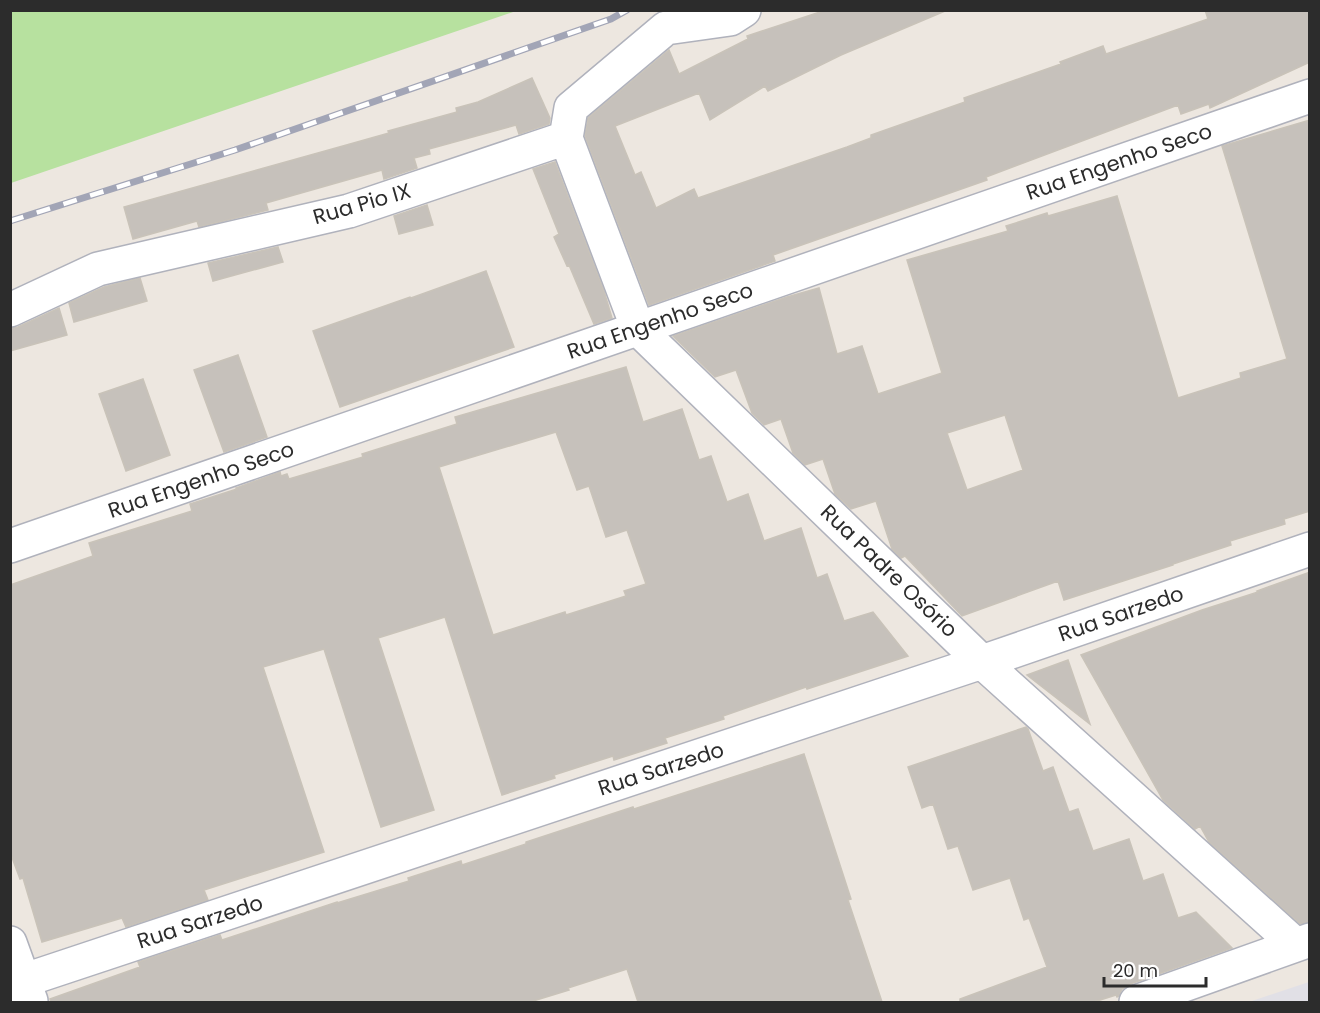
<svg xmlns="http://www.w3.org/2000/svg" width="1320" height="1013" font-family="Poppins,sans-serif">
	<style>
		.industrial { fill: #e1e0e6 }
		.green { fill: #b7e19f }
		.building { fill: #c6c1bb; stroke: #c9c3b9; stroke-width: 1.5; fill-rule: evenodd }
		.lines { fill: none; stroke-linecap: round; stroke-linejoin: round }
		.minor-casing { stroke: #b0b2bc; stroke-width: 36 }
		.minor { stroke: #fff; stroke-width: 33 }
		.rail-casing { stroke: #a2a5b6; stroke-width: 7 }
		.rail { stroke: #fff; stroke-width: 4.5; stroke-dasharray: 14; stroke-linecap: butt }
		.labels { text-anchor: middle; stroke-width: 5; stroke-linejoin: round; paint-order: stroke }
		.street-label { font-size: 21px; fill: #2c2c2c; stroke: #fff }
	</style>
	<rect width="100%" height="100%" fill="#ede7e0"/>
	<!-- industrial -->
	<path class="industrial" d="M 1309,982 L 1309,1002 L 1249,1002 Z"/>
	<!-- green -->
	<path class="green" d="M 11,10 L 516,10 L 516,11 L 11,183 Z"/>
	<!-- building -->
	<path class="building" d="M 826,10 L 945,11 L 841,55 L 768,91 L 765,86 L 710,120 L 699,93 L 615,126 L 635,175 L 641,172 L 656,208 L 694,189 L 698,198 L 847,147 L 871,138 L 871,135 L 965,102 L 964,98 L 1061,64 L 1060,62 L 1103,46 L 1106,54 L 1208,19 L 1205,10 L 1310,10 L 1310,62 L 1210,108 L 1209,104 L 1181,114 L 1178,105 L 986,177 L 987,180 L 773,255 L 775,261 L 649,305 L 585,136 L 588,118 L 669,50 L 679,74 L 748,39 L 747,36 Z
		M 532,78 L 550,118 L 549,124 L 519,134 L 516,125 L 429,149 L 430,154 L 414,158 L 417,168 L 384,179 L 382,170 L 266,203 L 268,210 L 199,227 L 197,221 L 133,239 L 124,207 L 350,144 L 389,133 L 388,131 L 457,112 L 456,108 L 478,102 Z
		M 1310,120 L 1310,511 L 1284,519 L 1285,524 L 1230,541 L 1231,545 L 1173,564 L 1173,565 L 1064,600 L 1058,581 L 962,616 L 905,556 L 901,558 L 892,549 L 876,501 L 851,509 L 835,494 L 823,459 L 805,465 L 793,453 L 781,419 L 764,425 L 752,413 L 736,370 L 715,377 L 673,336 L 787,297 L 819,288 L 837,354 L 862,346 L 878,394 L 942,373 L 907,260 L 1008,231 L 1006,226 L 1047,213 L 1048,216 L 1117,196 L 1178,398 L 1241,378 L 1240,373 L 1287,359 L 1222,146 ZM 1005,415 L 1023,470 L 967,490 L 947,433 Z
		M 555,162 L 604,291 L 612,318 L 594,324 L 569,265 L 567,266 L 554,237 L 559,234 L 533,169 Z
		M 427,205 L 433,225 L 399,234 L 394,216 Z
		M 278,247 L 283,262 L 213,281 L 208,263 Z
		M 486,271 L 514,347 L 340,407 L 313,331 L 410,297 L 411,298 Z
		M 140,278 L 147,301 L 74,322 L 69,303 L 104,287 Z
		M 59,308 L 67,335 L 10,351 L 10,328 L 18,327 Z
		M 238,355 L 267,437 L 224,452 L 194,370 Z
		M 626,367 L 643,422 L 682,409 L 699,460 L 711,456 L 727,502 L 748,494 L 764,541 L 801,528 L 817,578 L 827,574 L 844,621 L 873,612 L 908,656 L 807,689 L 806,687 L 723,716 L 724,719 L 665,738 L 667,743 L 614,760 L 613,756 L 554,775 L 555,778 L 502,795 L 445,617 L 378,638 L 434,810 L 381,827 L 324,649 L 263,667 L 324,852 L 204,890 L 208,900 L 126,927 L 122,918 L 42,942 L 23,878 L 20,879 L 10,852 L 10,585 L 93,556 L 89,543 L 192,511 L 190,504 L 237,489 L 236,488 L 280,472 L 281,476 L 287,474 L 289,479 L 363,457 L 362,454 L 457,424 L 455,417 ZM 556,432 L 577,490 L 589,486 L 606,537 L 627,530 L 646,584 L 624,591 L 626,596 L 566,615 L 565,612 L 493,635 L 439,467 Z
		M 143,379 L 170,455 L 126,471 L 99,394 Z
		M 1310,572 L 1310,922 L 1300,924 L 1209,842 L 1200,826 L 1195,829 L 1163,800 L 1081,655 L 1202,610 L 1258,592 L 1257,591 Z
		M 1068,660 L 1090,724 L 1027,675 Z
		M 1026,727 L 1028,729 L 1043,771 L 1053,767 L 1069,812 L 1078,809 L 1093,851 L 1129,839 L 1143,881 L 1163,874 L 1178,918 L 1196,912 L 1232,948 L 1130,984 L 1122,989 L 1119,996 L 1117,997 L 1116,995 L 1094,1002 L 960,1002 L 960,999 L 1047,967 L 1029,918 L 1024,920 L 1010,878 L 973,890 L 958,846 L 948,849 L 933,804 L 922,808 L 908,767 Z
		M 804,754 L 851,899 L 848,900 L 882,1002 L 638,1002 L 627,969 L 568,988 L 569,990 L 530,1002 L 51,1002 L 50,999 L 140,967 L 138,962 L 220,935 L 222,940 L 337,902 L 337,903 L 409,881 L 408,878 L 461,861 L 462,865 L 526,844 L 526,842 L 581,824 L 633,807 L 634,809 Z"/>
	<g class="lines">
		<!-- minor casing -->
		<g class="minor-casing">
			<path id="minor" d="M 566,138 L 638,329 L 982,662 L 1296,945
				M 10,310 L 98,269 L 349,211 L 566,138 L 571,108 L 666,28 L 730,19 L 744,10
				M 10,546 L 1310,96
				M 10,943 L 31,1001
				M 10,985 L 982,662 L 1310,549
				M 1136,1002 L 1310,940"/>
		</g>
		<!-- minor -->
		<use href="#minor" class="minor"/>
		<!-- rail casing -->
		<g class="rail-casing">
			<path id="rail" d="M 10,221 L 235,150 L 611,19 L 627,10"/>
		</g>
		<!-- rail -->
		<use href="#rail" class="rail"/>
	</g>
	<g class="labels">
		<!-- street labels -->
		<g class="street-label">
			<text transform="translate(1119 162) rotate(-19)" y="7">Rua Engenho Seco</text>
			<text transform="translate(362 204) rotate(-16)" y="7">Rua Pio IX</text>
			<text transform="translate(660 321) rotate(-19)" y="7">Rua Engenho Seco</text>
			<text transform="translate(201 480) rotate(-19)" y="7">Rua Engenho Seco</text>
			<text transform="translate(889 571) rotate(44)" y="7">Rua Padre Osório</text>
			<text transform="translate(1121 614) rotate(-19)" y="7">Rua Sarzedo</text>
			<text transform="translate(661 769) rotate(-18)" y="7">Rua Sarzedo</text>
			<text transform="translate(200 922) rotate(-18)" y="7">Rua Sarzedo</text>
		</g>
	</g>
	<!-- border -->
	<rect width="1320" height="1013" fill="none" stroke="#2c2c2c" stroke-width="24"/>
	<!-- scale -->
	<path d="M1104 977v9h102v-9" fill="none" stroke="#2c2c2c" stroke-width="3"/>
	<text x="1113" y="977" font-size="18" fill="#2c2c2c" stroke="#ffffff" stroke-width="4.5" paint-order="stroke">20 m</text>
</svg>
